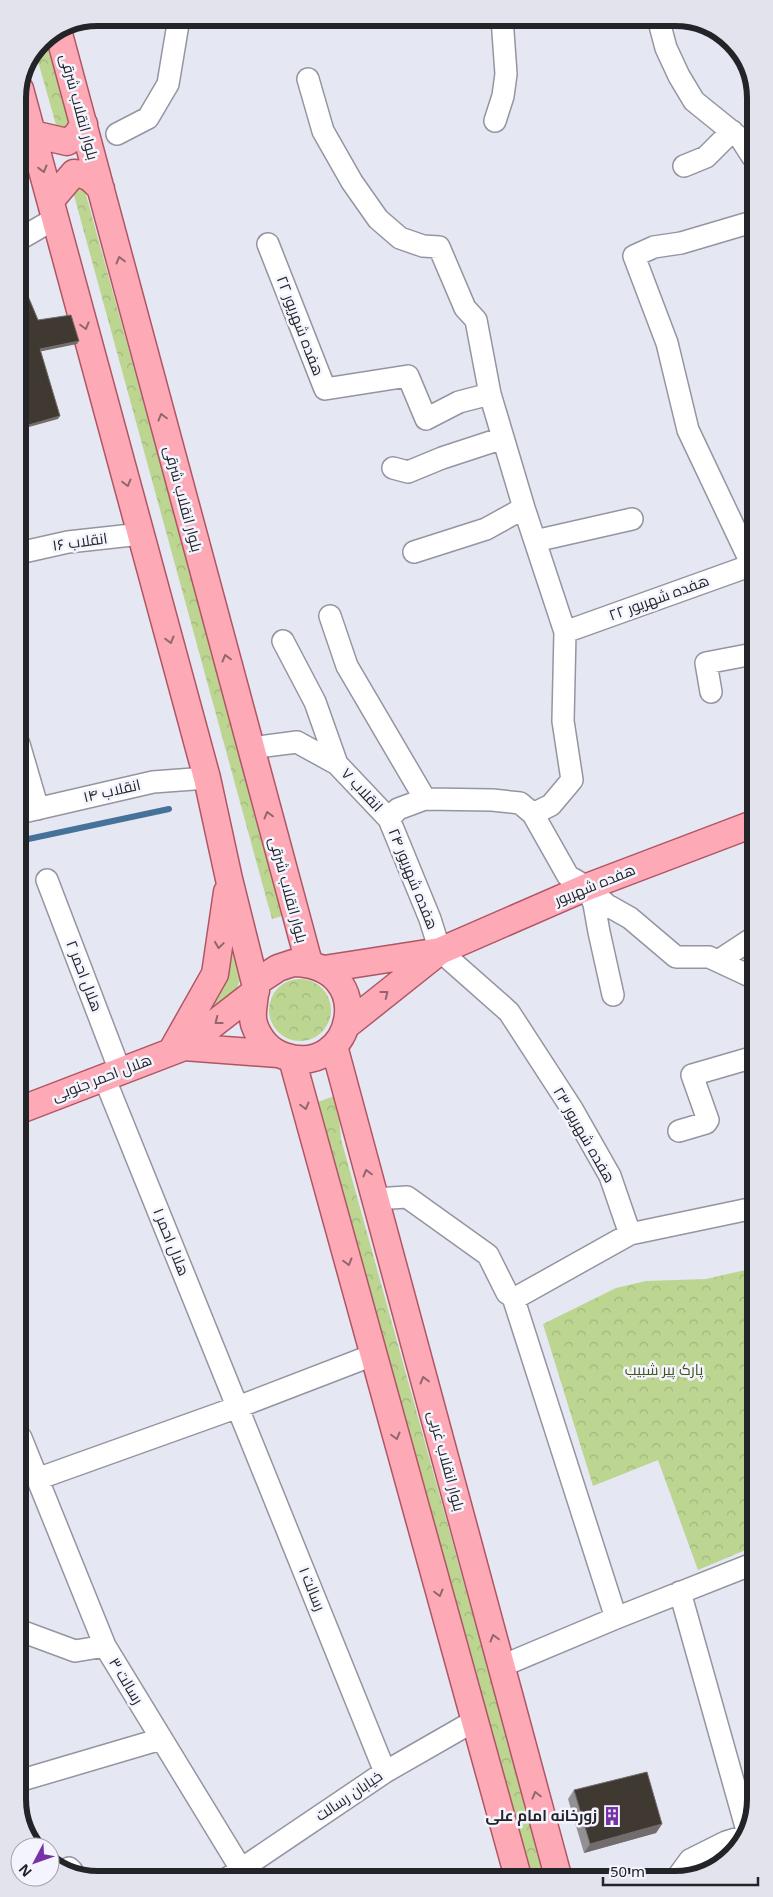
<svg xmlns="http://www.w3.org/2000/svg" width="773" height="1897" font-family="'Noto Sans',Cairo,sans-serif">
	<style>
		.grass { fill: #bcd591 }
		.forest { fill: url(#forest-crowns) }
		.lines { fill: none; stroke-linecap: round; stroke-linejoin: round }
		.stream { stroke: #46729a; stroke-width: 6 }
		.minor-casing { stroke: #9495a0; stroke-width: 24 }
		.major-casing { stroke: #b05565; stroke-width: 29 }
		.minor { stroke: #fff; stroke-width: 21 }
		.major { stroke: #fda9b6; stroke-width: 26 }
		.wall { fill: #929092 }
		.shaded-wall { fill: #726d6c }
		.building { fill: #403932; stroke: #726d6c }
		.oneway { stroke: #90666f }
		.labels { text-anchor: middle; stroke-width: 5; stroke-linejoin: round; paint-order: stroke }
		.street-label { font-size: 15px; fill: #232428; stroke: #f3f4fd }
		.park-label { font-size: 15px; fill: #42531c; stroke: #f3f4fd }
		.poi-label { font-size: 15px; font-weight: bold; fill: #232428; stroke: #f3f4fd; text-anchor: end }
		.rim { fill: none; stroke: #232428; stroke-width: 6 }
	</style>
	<defs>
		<pattern id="forest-crowns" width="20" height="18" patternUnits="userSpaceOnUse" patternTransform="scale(1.25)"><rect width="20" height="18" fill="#bcd591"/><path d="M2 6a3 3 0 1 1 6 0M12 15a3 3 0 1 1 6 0" fill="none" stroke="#a1b77d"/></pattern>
	</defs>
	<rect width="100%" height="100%" fill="#e5e7f2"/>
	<!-- grass -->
	<path class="grass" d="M 240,924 L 241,977 L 234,997 L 205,1020 L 231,962 Z"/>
	<!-- forest -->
	<path class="forest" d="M 46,39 L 71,128 L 58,132 L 36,54 L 41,41 Z
		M 83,184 L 285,915 L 272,919 L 72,188 Z
		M269 1010a31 31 0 1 1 62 0a31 31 0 1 1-62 0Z
		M 337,1095 L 341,1139 L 545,1876 L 532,1876 L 329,1142 L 315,1103 Z
		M 754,1268 L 755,1546 L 698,1570 L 658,1460 L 593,1486 L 543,1324 L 616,1288 L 646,1281 L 706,1279 Z"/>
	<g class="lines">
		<!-- stream -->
		<path class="stream" d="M 19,841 L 169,809"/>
		<!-- minor casing -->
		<g class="minor-casing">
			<path id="minor" d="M 658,18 L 666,48 L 679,76 L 694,101 L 741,139 L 752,156
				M 308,79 L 323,131 L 352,182 L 378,219 L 400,238 L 423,246 L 439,247 L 465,308 L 476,320 L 490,394 L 524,508 L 565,632
				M 495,121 L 503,96 L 506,74 L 502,18
				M 117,134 L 148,118 L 168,84 L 179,18
				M 684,166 L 706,157 L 732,131
				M 752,222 L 681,243 L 654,247 L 634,256 L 667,343 L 688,430 L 752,565
				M 18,240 L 56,218
				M 268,244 L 325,389 L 408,376 L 426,419 L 459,402 L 490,394
				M 393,468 L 408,472 L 442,458 L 503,438
				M 535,541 L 632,519
				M 414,552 L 486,529 L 524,508
				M 19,553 L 68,542 L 141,534
				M 752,565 L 565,632 L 563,721 L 572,780 L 551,805 L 533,814 L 568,876 L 587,887 L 607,905 L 630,918 L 676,957 L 709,957 L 754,978
				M 330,616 L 347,666 L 425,799 L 492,800 L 520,803 L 533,814
				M 283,641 L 315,702 L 337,764
				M 711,692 L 706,663 L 753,654
				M 19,744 L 38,809
				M 250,748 L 297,742 L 337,764 L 389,819
				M 425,799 L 398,809 L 389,819 L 430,919 L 440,951 L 509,1012 L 572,1109 L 610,1176 L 630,1234 L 754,1208
				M 19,813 L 153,782 L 207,778
				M 47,880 L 120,1071
				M 588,889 L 594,904 L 599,932 L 613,995
				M 718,961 L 753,938
				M 104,1077 L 385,1772
				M 679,1131 L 706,1123 L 708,1120 L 692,1075 L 754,1057
				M 374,1199 L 407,1197 L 488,1255 L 507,1293 L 513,1297 L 519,1296 L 630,1234
				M 513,1297 L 616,1618
				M 21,1438 L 105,1646 L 241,1869
				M 37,1479 L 238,1407 L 373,1355
				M 680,1592 L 746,1827
				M 21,1631 L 75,1651 L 105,1646
				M 502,1666 L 616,1618 L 755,1563
				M 22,1780 L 161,1739
				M 69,1868 L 72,1871
				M 679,1875 L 690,1860 L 726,1842 L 742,1837
				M 228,1878 L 385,1772 L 474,1721"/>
		</g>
		<!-- major casing -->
		<g class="major-casing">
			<path id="major" d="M 59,34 L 309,963
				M 20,89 L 207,778 L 229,879 L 255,983
				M 33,134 L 67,142 L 76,136 L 84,124
				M 51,200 L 74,173 C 87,174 93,180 101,189
				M 440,951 L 587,887 L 753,824
				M 293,963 C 380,964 354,1080 284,1056 C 270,1051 259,1039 254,1024 C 250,1010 257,997 255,983 L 278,968 Z
				M 324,969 L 440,951 L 347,1025
				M 256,991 L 184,1047 L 278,1054
				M 334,1046 L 558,1876
				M 171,1052 L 215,974 L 227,892
				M 292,1059 L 518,1877
				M 20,1110 L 184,1047"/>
		</g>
		<!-- minor -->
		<use href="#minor" class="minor"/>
		<!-- major -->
		<use href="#major" class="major"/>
	</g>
	<!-- wall -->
	<path class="wall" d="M 574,1790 L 662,1824 L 656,1833 L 584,1853 L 568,1799 Z"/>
	<!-- shaded-wall -->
	<path class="shaded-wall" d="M 79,341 L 77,344 L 38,352 L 40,349 Z
		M 60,416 L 58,419 L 18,430 L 18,428 Z
		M 662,1824 L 656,1833 L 584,1853 L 590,1844 Z"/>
	<!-- building -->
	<path class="building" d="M 18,272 L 38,320 L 71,315 L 79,341 L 40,349 L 60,416 L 18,428 Z
		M 647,1772 L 662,1824 L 590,1844 L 574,1790 Z"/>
	<!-- one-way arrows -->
	<defs><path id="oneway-chevron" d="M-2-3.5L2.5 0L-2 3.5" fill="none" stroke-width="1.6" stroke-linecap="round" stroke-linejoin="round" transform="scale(1.25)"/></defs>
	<g class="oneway">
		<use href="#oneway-chevron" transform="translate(43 169) rotate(75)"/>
		<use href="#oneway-chevron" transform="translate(120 260) rotate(-105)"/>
		<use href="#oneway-chevron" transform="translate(85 326) rotate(75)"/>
		<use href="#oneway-chevron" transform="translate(162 417) rotate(-105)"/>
		<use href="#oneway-chevron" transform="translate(127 483) rotate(75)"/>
		<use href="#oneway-chevron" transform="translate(170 640) rotate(75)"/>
		<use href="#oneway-chevron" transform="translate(226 658) rotate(-105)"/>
		<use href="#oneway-chevron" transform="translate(268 815) rotate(-105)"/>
		<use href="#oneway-chevron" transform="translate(219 945) rotate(98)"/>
		<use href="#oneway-chevron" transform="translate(385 994) rotate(-38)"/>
		<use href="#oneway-chevron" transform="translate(218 1021) rotate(142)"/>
		<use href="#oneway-chevron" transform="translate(305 1106) rotate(75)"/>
		<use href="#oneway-chevron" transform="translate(367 1173) rotate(-105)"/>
		<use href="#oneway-chevron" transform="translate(348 1262) rotate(75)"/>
		<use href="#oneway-chevron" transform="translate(424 1380) rotate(-105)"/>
		<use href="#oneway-chevron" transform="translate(396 1436) rotate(75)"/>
		<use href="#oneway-chevron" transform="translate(439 1593) rotate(75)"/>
		<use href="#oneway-chevron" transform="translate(494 1638) rotate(-105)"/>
		<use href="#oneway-chevron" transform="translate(536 1795) rotate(-105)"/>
	</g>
	<!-- icons -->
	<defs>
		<g id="building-bare" transform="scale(1.5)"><path d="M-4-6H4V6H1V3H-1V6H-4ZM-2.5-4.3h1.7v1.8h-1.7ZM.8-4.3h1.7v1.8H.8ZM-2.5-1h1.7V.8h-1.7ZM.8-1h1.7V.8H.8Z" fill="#7632a6" stroke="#f3f4fd" stroke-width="2.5" paint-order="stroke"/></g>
	</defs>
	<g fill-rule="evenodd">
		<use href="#building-bare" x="612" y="1816"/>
	</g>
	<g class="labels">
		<!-- street labels -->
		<g class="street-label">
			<text transform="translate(79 107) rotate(75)" y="5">بلوار انقلاب شرقی</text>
			<text transform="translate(300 326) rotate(69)" y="5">هفده شهریور ۲۲</text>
			<text transform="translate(183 499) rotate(75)" y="5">بلوار انقلاب شرقی</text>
			<text transform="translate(80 542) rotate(-8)" y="5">انقلاب ۱۶</text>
			<text transform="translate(659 598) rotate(-20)" y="5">هفده شهریور ۲۲</text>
			<text transform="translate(362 790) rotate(47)" y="5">انقلاب ۷</text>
			<text transform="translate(112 791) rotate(-13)" y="5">انقلاب ۱۴</text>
			<text transform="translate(413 879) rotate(68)" y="5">هفده شهریور ۲۴</text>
			<text transform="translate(595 885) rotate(-22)" y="5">هفده شهریور</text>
			<text transform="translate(288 890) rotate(75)" y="5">بلوار انقلاب شرقی</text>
			<text transform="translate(84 976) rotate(69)" y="5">هلال احمر ۲</text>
			<text transform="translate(102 1078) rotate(-21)" y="5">هلال احمر جنوبی</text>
			<text transform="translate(584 1135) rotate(60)" y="5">هفده شهریور ۲۳</text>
			<text transform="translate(171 1242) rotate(68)" y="5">هلال احمر ۱</text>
			<text transform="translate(446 1461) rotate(75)" y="5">بلوار انقلاب غربی</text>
			<text transform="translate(312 1589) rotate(68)" y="5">رسالت ۱</text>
			<text transform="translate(126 1681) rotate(59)" y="5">رسالت ۳</text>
			<text transform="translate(349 1796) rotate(-34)" y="5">خیابان رسالت</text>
		</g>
		<!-- park labels -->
		<g class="park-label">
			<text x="664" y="1375">پارک پیر شبیب</text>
		</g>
		<!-- poi labels -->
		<g class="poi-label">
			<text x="597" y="1821">زورخانه امام علی</text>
		</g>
	</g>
	<!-- crop -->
	<path d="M0 0H773V1897H0ZM98 26H675A72 72 0 0 1 747 98V1799A72 72 0 0 1 675 1871H98A72 72 0 0 1 26 1799V98A72 72 0 0 1 98 26Z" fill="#e2e3ec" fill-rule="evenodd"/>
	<path class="rim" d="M98 26H675A72 72 0 0 1 747 98V1799A72 72 0 0 1 675 1871H98A72 72 0 0 1 26 1799V98A72 72 0 0 1 98 26Z"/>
	<!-- north arrow -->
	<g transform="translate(35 1862) rotate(229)"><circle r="24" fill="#f3f4fd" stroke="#a0a1a8"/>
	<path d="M0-4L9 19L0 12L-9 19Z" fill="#7632a6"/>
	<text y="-8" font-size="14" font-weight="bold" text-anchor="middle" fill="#232428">N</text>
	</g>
	<!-- scale -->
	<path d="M603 1877v8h155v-8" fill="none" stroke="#232428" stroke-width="2.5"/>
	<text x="610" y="1877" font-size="15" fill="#232428" stroke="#f3f4fd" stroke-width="4" paint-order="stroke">50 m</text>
</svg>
